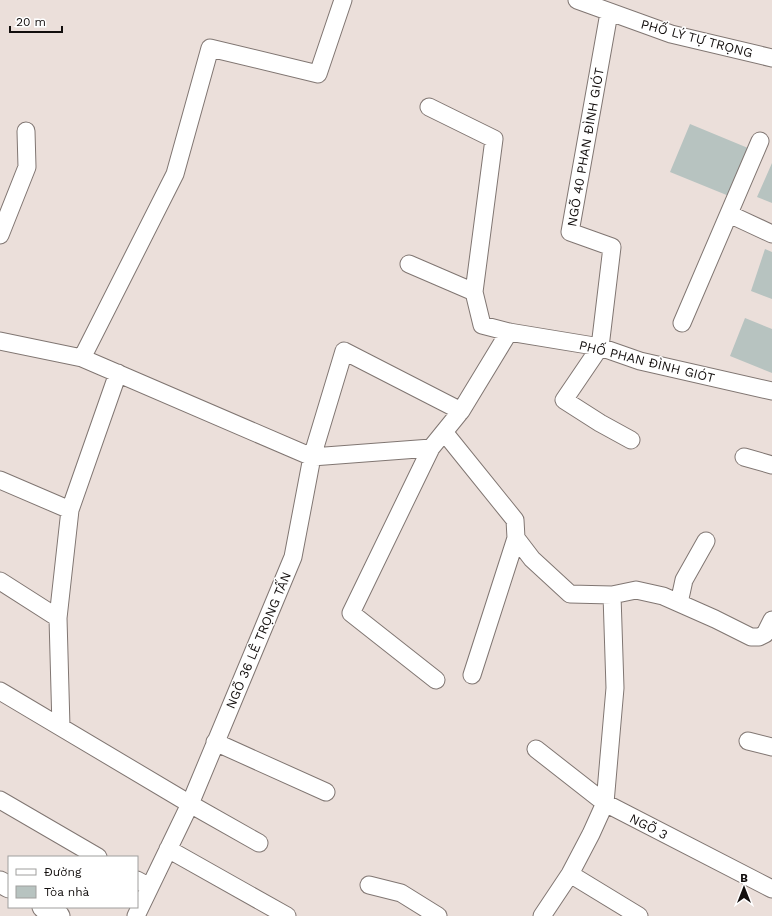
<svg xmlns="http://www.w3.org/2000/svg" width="772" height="916" font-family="'Work Sans',sans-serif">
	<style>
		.building { fill: #b7c3c0 }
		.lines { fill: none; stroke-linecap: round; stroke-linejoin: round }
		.minor-casing { stroke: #807672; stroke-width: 19 }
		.major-casing { stroke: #807672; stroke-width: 23 }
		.minor { stroke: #fff; stroke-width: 17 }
		.major { stroke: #fff; stroke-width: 21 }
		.labels { text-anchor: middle; stroke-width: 3; stroke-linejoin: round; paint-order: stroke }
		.street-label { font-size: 13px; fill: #120e0d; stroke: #fff }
	</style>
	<rect width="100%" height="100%" fill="#ebdfda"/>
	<!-- building -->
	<path class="building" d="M 690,124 L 748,148 L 729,196 L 670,172 Z
		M 772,163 L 772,203 L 757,197 Z
		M 765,249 L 772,252 L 772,299 L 751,291 Z
		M 745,318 L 772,329 L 772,373 L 730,356 Z"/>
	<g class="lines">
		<!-- minor casing -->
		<g class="minor-casing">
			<path id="minor" d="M 577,0 L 671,34 L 772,58
				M 609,13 L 570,232 L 612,247 L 600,347 L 564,400 L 600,423 L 631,440
				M 429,107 L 494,139 L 474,292
				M 729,214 L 772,234
				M 0,235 L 27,167 L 26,131
				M 409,264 L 474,292 L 482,325 L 509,332 L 600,347 L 640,361 L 772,391
				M 682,323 L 760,141
				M 0,341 L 82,358 L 312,457 L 431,448
				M 82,358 L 175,174 L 210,48 L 318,74 L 343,0
				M 444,432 L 515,520 L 516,538 L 532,559 L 570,594 L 612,595 L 636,590 L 663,596 L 715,619 L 751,637 L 759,637 L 765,634 L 772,620
				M 744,457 L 772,465
				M 0,480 L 70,510
				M 0,581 L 58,618
				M 679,603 L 684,580 L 706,541
				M 472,675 L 516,538
				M 436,680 L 351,613 L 431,448 L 461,411 L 509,332
				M 0,691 L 190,804 L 259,843
				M 61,727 L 58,618 L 70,510 L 118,373
				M 748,741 L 772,747
				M 215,742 L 326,792
				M 536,749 L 605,803 L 772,889
				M 0,800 L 98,857
				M 168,849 L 287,916
				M 570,874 L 639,916
				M 137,880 L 150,887
				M 369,885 L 401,893 L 438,916
				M 136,916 L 190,804 L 293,557 L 312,457 L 344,351 L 461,411
				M 542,916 L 570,874 L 591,834 L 605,803 L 615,688 L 612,595"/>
		</g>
		<!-- major casing -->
		<g class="major-casing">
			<path id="major" d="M 0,882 L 9,887
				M 43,907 L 59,916"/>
		</g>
		<!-- minor -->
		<use href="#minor" class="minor"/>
		<!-- major -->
		<use href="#major" class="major"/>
	</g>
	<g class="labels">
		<!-- street labels -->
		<g class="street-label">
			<text transform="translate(697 38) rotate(15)" y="5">PHỐ LÝ TỰ TRỌNG</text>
			<text transform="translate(585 147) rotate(-80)" y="5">NGÕ 40 PHAN ĐÌNH GIÓT</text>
			<text transform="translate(647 361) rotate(14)" y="5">PHỐ PHAN ĐÌNH GIÓT</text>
			<text transform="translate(258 640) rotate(-67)" y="5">NGÕ 36 LÊ TRỌNG TẤN</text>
			<text transform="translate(649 826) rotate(27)" y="5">NGÕ 3</text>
		</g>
	</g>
	<!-- legend -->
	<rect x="8" y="856" width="130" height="52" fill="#ffffff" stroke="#a09f9e"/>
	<rect x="16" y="869" width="20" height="6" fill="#ffffff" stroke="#a09f9e"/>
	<text x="44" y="876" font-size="12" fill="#120e0d">Đường</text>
	<rect x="16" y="886" width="20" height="12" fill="#b7c3c0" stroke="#a09f9e"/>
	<text x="44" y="896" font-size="12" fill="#120e0d">Tòa nhà</text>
	<!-- north arrow -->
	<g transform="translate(744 888)" stroke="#ffffff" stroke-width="3" paint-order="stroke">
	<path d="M0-3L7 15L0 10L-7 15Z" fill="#120e0d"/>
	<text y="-6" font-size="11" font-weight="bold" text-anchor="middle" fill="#120e0d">B</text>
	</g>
	<!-- scale -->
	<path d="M10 26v6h52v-6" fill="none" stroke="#120e0d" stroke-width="2"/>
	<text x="16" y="26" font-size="12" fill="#120e0d" stroke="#ffffff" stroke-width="3" paint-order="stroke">20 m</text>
</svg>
